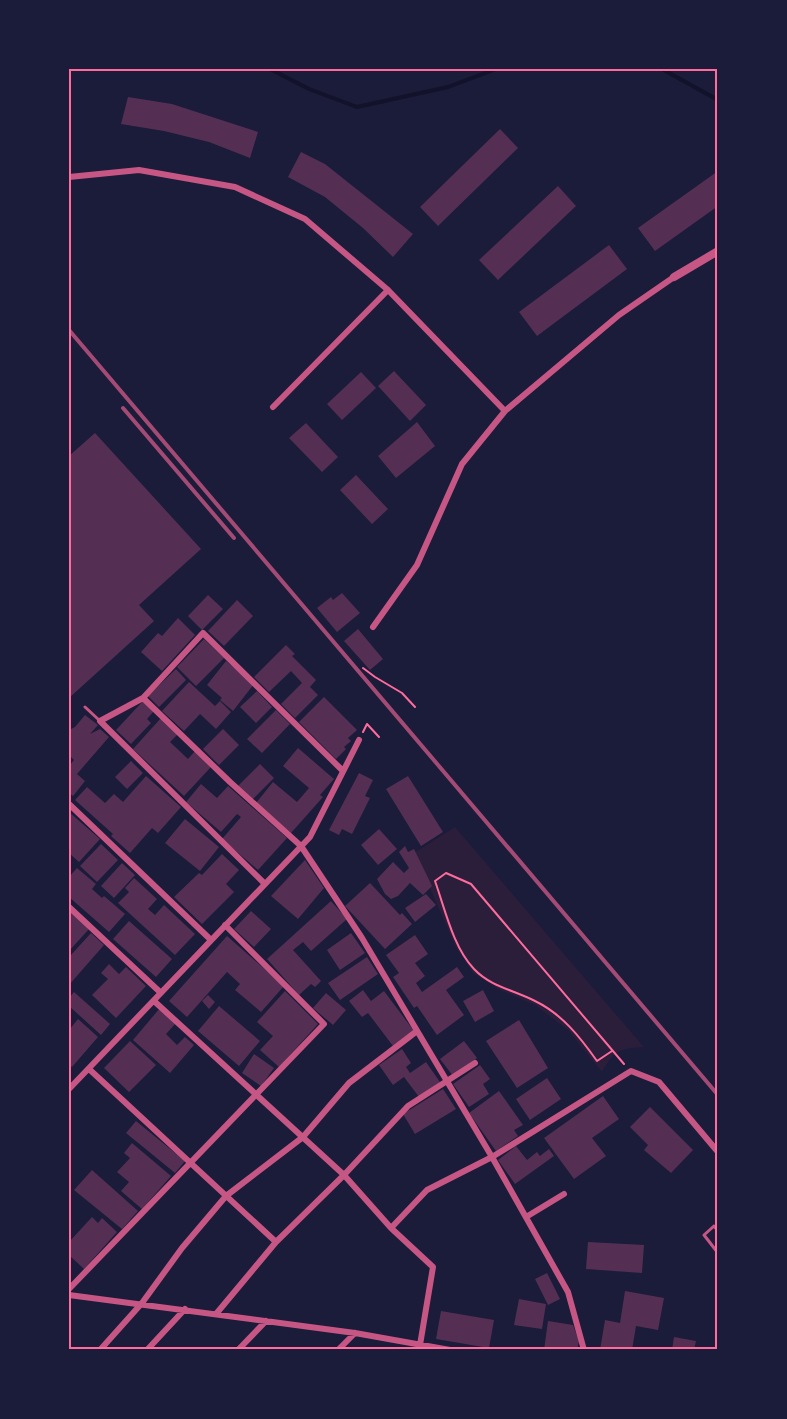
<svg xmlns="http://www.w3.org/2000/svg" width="787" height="1419" font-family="'Nunito Sans',sans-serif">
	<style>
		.green { fill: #2a1e3b }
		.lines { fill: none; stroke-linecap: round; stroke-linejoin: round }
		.stream { stroke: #12122b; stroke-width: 4 }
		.building { fill: #542f53 }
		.path { stroke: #ff6b9d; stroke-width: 2 }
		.service { stroke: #c65784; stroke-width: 3 }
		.minor { stroke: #c65784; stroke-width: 6 }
		.tertiary { stroke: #c65784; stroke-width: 8 }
		.rail { stroke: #a44b75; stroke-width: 4 }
		.neatline { fill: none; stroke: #ff6b9d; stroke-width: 2 }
	</style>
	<rect width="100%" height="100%" fill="#1b1b3a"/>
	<!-- green -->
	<path class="green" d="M 455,827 L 644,1047 C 619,1049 615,1049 602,1072 L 568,1030 L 535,1005 L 498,989 L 473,973 L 456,947 L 414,853 Z"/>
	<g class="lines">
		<!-- stream -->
		<path class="stream" d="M 270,69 L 309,89 L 357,107 L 448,87 L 496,69
			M 662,69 L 718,100"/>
	</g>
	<!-- building -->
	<path class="building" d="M 128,97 L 172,104 L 258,132 L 250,158 L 209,142 L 164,131 L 121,124 Z
		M 500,129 L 518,148 L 438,226 L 420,207 Z
		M 301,152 L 325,164 L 413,234 L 393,257 L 363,228 L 325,197 L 288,177 Z
		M 718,171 L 718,206 L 655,251 L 638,228 Z
		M 558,186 L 576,206 L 498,280 L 479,260 Z
		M 609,245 L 627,269 L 537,336 L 519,312 Z
		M 394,371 L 426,405 L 410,421 L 378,386 Z
		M 361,372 L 376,388 L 342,420 L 327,404 Z
		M 417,422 L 435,446 L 396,478 L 378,456 Z
		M 306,423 L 338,457 L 322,472 L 289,438 Z
		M 95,433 L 201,549 L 139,605 L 154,621 L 69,698 L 69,456 Z
		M 356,475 L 388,509 L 372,524 L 340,490 Z
		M 342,593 L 360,613 L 337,632 L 317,608 L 331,597 L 333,600 Z
		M 208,595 L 223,609 L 202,630 L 188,616 Z
		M 237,600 L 253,616 L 224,646 L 208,631 Z
		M 178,618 L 195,635 L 162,671 L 141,652 L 158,633 L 162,636 Z
		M 358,629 L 383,659 L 370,670 L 344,641 Z
		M 204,639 L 224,658 L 196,686 L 177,667 Z
		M 286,645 L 295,654 L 292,656 L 316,680 L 310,687 L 318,695 L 295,718 L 281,704 L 302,683 L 291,671 L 269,692 L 254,677 Z
		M 226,661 L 254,684 L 233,711 L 220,700 L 222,698 L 207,685 Z
		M 176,669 L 186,680 L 159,707 L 148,696 Z
		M 189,682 L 215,706 L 220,701 L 231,712 L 216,729 L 200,714 L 184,731 L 162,711 Z
		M 257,691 L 272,707 L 256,723 L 240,707 Z
		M 324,697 L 357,730 L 348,738 L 351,741 L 344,747 L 346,749 L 336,759 L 299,722 Z
		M 143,701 L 154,711 L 147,719 L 151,723 L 131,744 L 116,730 Z
		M 276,710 L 290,724 L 262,753 L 247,739 Z
		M 85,715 L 98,725 L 90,734 L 100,729 L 109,737 L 77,774 L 85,781 L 73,796 L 69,793 L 69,766 L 74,760 L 69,755 L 69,730 L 75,727 Z
		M 161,718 L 178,734 L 170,742 L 188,759 L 195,751 L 211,767 L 184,796 L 133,749 Z
		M 223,729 L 239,745 L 219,765 L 203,749 Z
		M 298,748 L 334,779 L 320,795 L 323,797 L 291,833 L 256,803 L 273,782 L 297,802 L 309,788 L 283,766 Z
		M 131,761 L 143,773 L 127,789 L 115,777 Z
		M 260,764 L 274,778 L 252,800 L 238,786 Z
		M 359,773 L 373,780 L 365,796 L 370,798 L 352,834 L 342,829 L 339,835 L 329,830 Z
		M 146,776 L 181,807 L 158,833 L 152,828 L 130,853 L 111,836 L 113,834 L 75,800 L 87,787 L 105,803 L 114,794 L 123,802 Z
		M 408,776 L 443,832 L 421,846 L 386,789 Z
		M 201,784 L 217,798 L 228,786 L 287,838 L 258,870 L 222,839 L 241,817 L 237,814 L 221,832 L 186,802 Z
		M 69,812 L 100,839 L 79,862 L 69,853 Z
		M 185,819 L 219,847 L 200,871 L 165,843 Z
		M 379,829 L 397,849 L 378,865 L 361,845 Z
		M 101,844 L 118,860 L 97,882 L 80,866 Z
		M 405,846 L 408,852 L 414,849 L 432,886 L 423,895 L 410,883 L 398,896 L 391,899 L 385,894 L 377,879 L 393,862 L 404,873 L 409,868 L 399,852 Z
		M 222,854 L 239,870 L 226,884 L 234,892 L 202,924 L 174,897 L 199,873 L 202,875 Z
		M 305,860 L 324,888 L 298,919 L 271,896 Z
		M 122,863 L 135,875 L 114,898 L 101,886 Z
		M 77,868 L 96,884 L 92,889 L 102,898 L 104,896 L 125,914 L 109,932 L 69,897 L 69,877 Z
		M 134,878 L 157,899 L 148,909 L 155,915 L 164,905 L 195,934 L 175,955 L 118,903 L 129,892 L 125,888 Z
		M 370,883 L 400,915 L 402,913 L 412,924 L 385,949 L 345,906 Z
		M 426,894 L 436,905 L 415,922 L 405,908 Z
		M 331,901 L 347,919 L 311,951 L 303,942 L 293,950 L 321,981 L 315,987 L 311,984 L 299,995 L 267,959 Z
		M 69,910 L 90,928 L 69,951 Z
		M 251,911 L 271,929 L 254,947 L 234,929 Z
		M 129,921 L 172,959 L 156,977 L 113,939 Z
		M 91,933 L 104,945 L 69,985 L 69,953 L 71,955 Z
		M 351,933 L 365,953 L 340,970 L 327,950 Z
		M 415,935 L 428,954 L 415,963 L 425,976 L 416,983 L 422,992 L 457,967 L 464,977 L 446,990 L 464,1015 L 437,1035 L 417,1006 L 414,1008 L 393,977 L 399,973 L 386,955 Z
		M 227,936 L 284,986 L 261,1012 L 235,990 L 240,984 L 227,972 L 187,1017 L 169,1001 Z
		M 367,957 L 378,974 L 340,1000 L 328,983 Z
		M 109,964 L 119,974 L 126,967 L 146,986 L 116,1018 L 92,995 L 108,979 L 101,973 Z
		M 363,990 L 371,1001 L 384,991 L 414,1031 L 393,1046 L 368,1013 L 362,1017 L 349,1001 Z
		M 483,990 L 494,1011 L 475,1022 L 463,1001 Z
		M 285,991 L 318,1024 L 279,1067 L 260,1050 L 273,1036 L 257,1022 Z
		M 74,992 L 110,1024 L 101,1035 L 69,1006 L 69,998 Z
		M 326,993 L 346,1010 L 333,1025 L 313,1008 Z
		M 208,995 L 215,1002 L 209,1009 L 202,1001 Z
		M 219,1006 L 260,1041 L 239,1066 L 198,1031 Z
		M 160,1008 L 176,1023 L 166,1034 L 177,1045 L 185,1037 L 194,1045 L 170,1073 L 133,1040 Z
		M 78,1019 L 98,1037 L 72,1067 L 69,1064 L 69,1030 Z
		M 519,1020 L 548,1068 L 517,1088 L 486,1041 Z
		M 130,1041 L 156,1065 L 129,1092 L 104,1068 Z
		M 464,1041 L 477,1058 L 453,1076 L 440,1059 Z
		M 402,1049 L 411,1063 L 406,1067 L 410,1073 L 426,1062 L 440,1082 L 419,1097 L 404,1077 L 393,1085 L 379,1065 Z
		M 254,1054 L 274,1068 L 261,1086 L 242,1073 Z
		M 480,1065 L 490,1079 L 483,1084 L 489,1094 L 469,1107 L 453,1084 Z
		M 547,1078 L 561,1099 L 530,1120 L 516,1099 Z
		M 443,1089 L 456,1109 L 415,1134 L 403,1114 Z
		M 499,1091 L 523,1125 L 514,1130 L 518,1136 L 496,1151 L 469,1113 Z
		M 603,1096 L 619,1119 L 592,1138 L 606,1156 L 574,1179 L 544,1138 Z
		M 650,1107 L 693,1150 L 671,1173 L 644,1150 L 648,1145 L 630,1127 Z
		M 136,1121 L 185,1161 L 175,1173 L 126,1133 Z
		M 132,1143 L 171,1176 L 142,1209 L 121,1191 L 129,1182 L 117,1172 L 130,1158 L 124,1153 Z
		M 516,1146 L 527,1160 L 537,1152 L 540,1156 L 549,1149 L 554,1156 L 515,1184 L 498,1160 Z
		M 92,1170 L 138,1211 L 122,1229 L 74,1190 Z
		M 92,1217 L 98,1223 L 102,1218 L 117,1232 L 84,1269 L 69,1255 L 69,1239 L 70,1241 Z
		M 588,1242 L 644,1245 L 642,1273 L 586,1269 Z
		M 547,1273 L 560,1299 L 548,1305 L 535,1279 Z
		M 625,1291 L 664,1298 L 658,1330 L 636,1326 L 632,1350 L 600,1350 L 605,1320 L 620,1323 Z
		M 519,1299 L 546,1304 L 542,1329 L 514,1325 Z
		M 441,1311 L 494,1320 L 489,1348 L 436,1339 Z
		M 548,1321 L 573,1325 L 579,1341 L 577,1350 L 544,1350 Z
		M 674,1337 L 696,1341 L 694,1350 L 672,1350 Z"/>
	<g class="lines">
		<!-- path -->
		<path class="path" d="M 363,668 L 375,677 L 402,693 L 415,707
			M 363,732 L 367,724 L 379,737
			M 612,1051 L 597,1061 C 580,1037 562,1014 535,1001 C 514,990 491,987 474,969 C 453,947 445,909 435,881 L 446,873 L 471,884 L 624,1064"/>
		<!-- service -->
		<path class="service" d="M 85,707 L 99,720
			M 718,1231 L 714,1226 L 704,1235 L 718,1253"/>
		<!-- minor -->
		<path class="minor" d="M 69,177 L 139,170 L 235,187 L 305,219 L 388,290 L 505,411
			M 273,407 L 388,290
			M 373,627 L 417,565 L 462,464 L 505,411 L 619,315 L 674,277
			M 143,698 L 230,782 L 301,846 L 362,938 L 492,1157 L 568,1292 L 584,1350
			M 69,804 L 211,940
			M 265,884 L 100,721 L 143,698 L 203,633 L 342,770
			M 69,907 L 161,993
			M 154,1001 L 344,1175 L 391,1228 L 433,1267 L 420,1345
			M 89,1069 L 276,1242
			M 69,1089 L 310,837 L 359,740
			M 526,1217 L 564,1194
			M 391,1228 L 427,1190 L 492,1157 L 631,1071 L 659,1082 L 718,1152
			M 69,1289 L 324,1024 L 225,925
			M 69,1295 L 355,1333 L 450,1350
			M 216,1314 L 276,1242 L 344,1175 L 408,1106 L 475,1063
			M 100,1350 L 142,1303 L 182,1248 L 226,1196 L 303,1137 L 349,1083 L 417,1031
			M 147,1350 L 185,1309
			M 238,1350 L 266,1321
			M 338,1350 L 355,1333"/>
		<!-- tertiary -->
		<path class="tertiary" d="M 674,277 L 718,251"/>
		<!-- rail -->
		<path class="rail" d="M 69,330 L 718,1095
			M 123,408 L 234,538"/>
	</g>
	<!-- border -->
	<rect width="787" height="1419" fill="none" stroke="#1b1b3a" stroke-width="141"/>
	<rect x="70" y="70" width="646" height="1278" class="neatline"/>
</svg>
